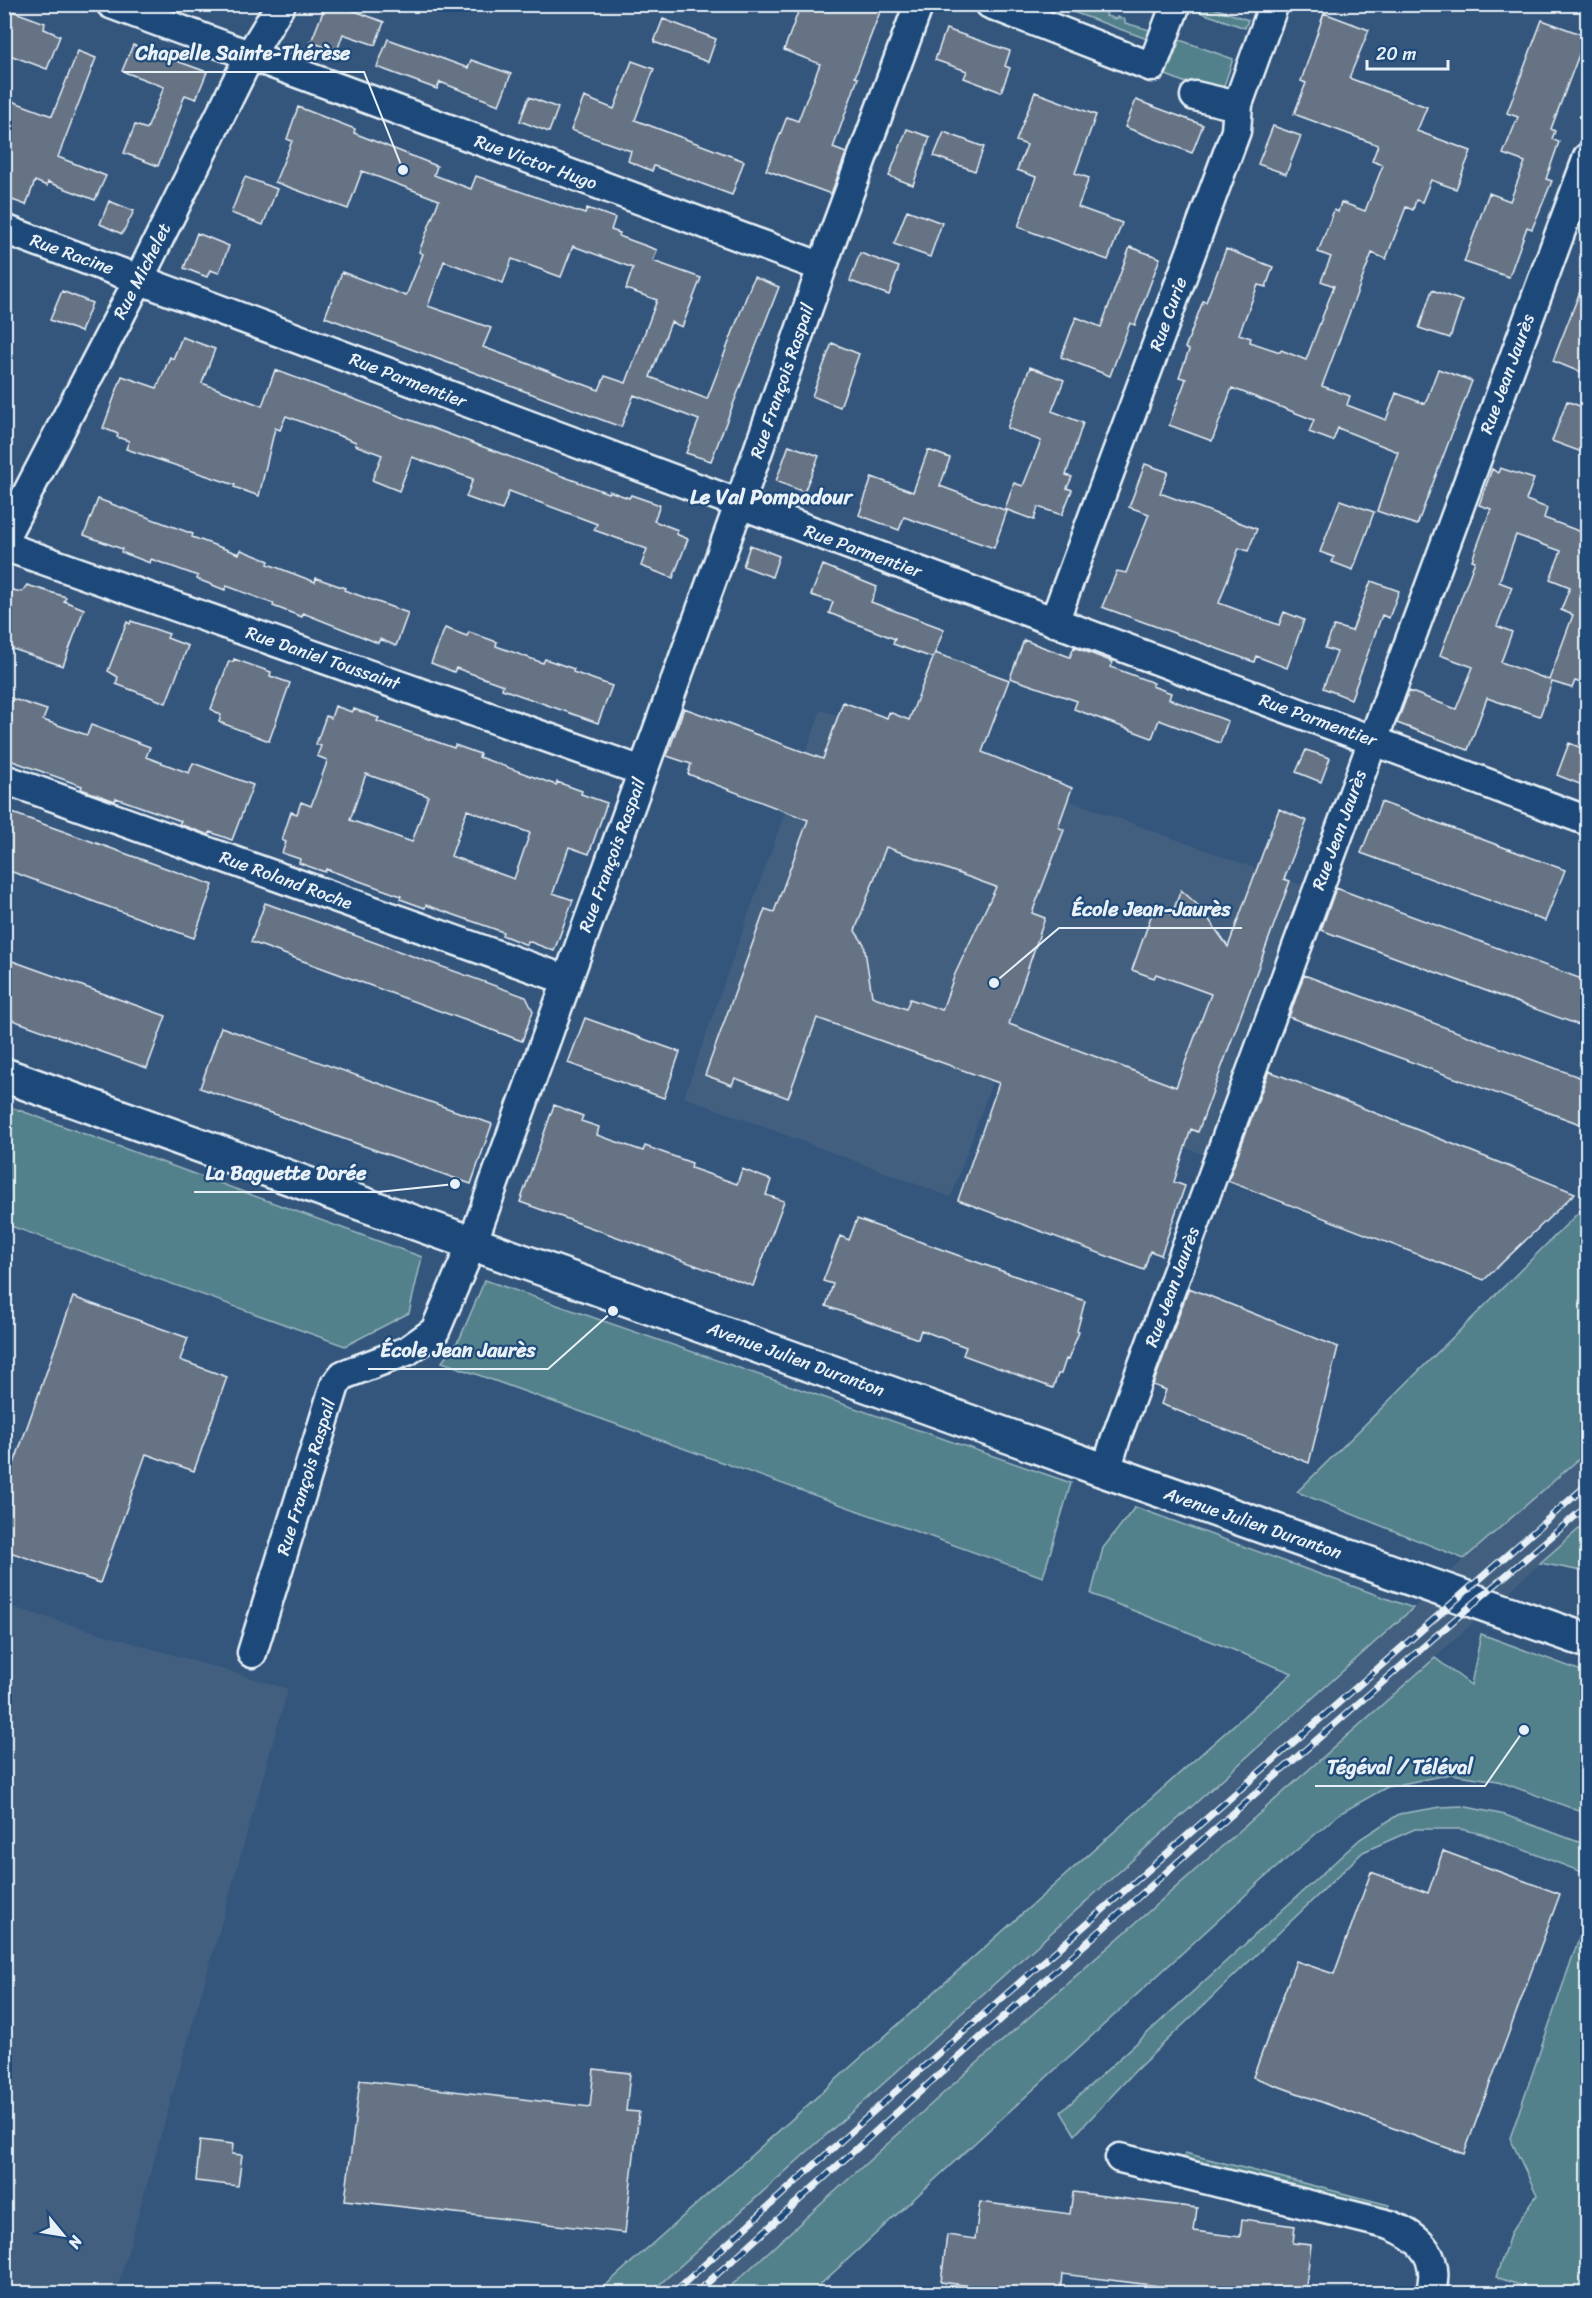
<svg xmlns="http://www.w3.org/2000/svg" width="1592" height="2298" font-family="Sriracha,sans-serif">
	<style>
		.built { fill: #435f7f }
		.green { fill: #53818b; stroke: #9eb9c2; stroke-width: 1.5 }
		.building { fill: #667385; stroke: #e8f1f8; stroke-width: 1.5; fill-rule: evenodd }
		.lines { fill: none; stroke-linecap: round; stroke-linejoin: round }
		.street-casing { stroke: #e8f1f8; stroke-width: 33 }
		.secondary-casing { stroke: #e8f1f8; stroke-width: 38 }
		.street { stroke: #1f4a7a; stroke-width: 28 }
		.secondary { stroke: #1f4a7a; stroke-width: 33 }
		.rail-casing { stroke: #e8f1f8; stroke-width: 7 }
		.rail { stroke: #1f4a7a; stroke-width: 4.5; stroke-dasharray: 14; stroke-linecap: butt }
		.labels { text-anchor: middle; stroke-width: 4.5; stroke-linejoin: round; paint-order: stroke }
		.street-label { font-size: 18px; fill: #e8f1f8; stroke: #1f4a7a }
		.quarter-label { font-size: 21px; font-weight: bold; fill: #e8f1f8; stroke: #1f4a7a }
		.leader { fill: none; stroke: #e8f1f8; stroke-width: 2 }
		.callout-dot { fill: #e8f1f8; stroke: #1f4a7a; stroke-width: 2 }
		.callout-label { font-size: 20px; text-anchor: middle; font-weight: bold; fill: #e8f1f8; stroke: #1f4a7a; stroke-width: 4.5; stroke-linejoin: round; paint-order: stroke }
	</style>
	<rect width="100%" height="100%" fill="#34567d"/>
	<filter id="ink" filterUnits="userSpaceOnUse"><feTurbulence type="fractalNoise" baseFrequency=".0167" numOctaves="2"/><feDisplacementMap in="SourceGraphic" scale="12" xChannelSelector="R" yChannelSelector="G"/><feConvolveMatrix kernelMatrix="1 2 1 2 8 2 1 2 1" color-interpolation-filters="sRGB"/></filter>
	<g filter="url(#ink)">
		<!-- built -->
		<path class="built" d="M 821,710 L 1301,885 L 1202,1154 L 1088,1112 L 1086,1117 L 992,1082 L 951,1197 L 684,1097 Z
			M 1587,1452 L 1587,1522 L 949,2088 L 723,2293 L 650,2294 L 1328,1686 L 1413,1608 L 1464,1559 Z
			M 5,1605 L 288,1689 L 116,2293 L 5,2293 Z"/>
		<!-- green -->
		<path class="green" d="M 1054,5 L 1083,5 L 1095,12 L 1096,9 L 1107,13 L 1106,16 L 1116,19 L 1117,17 L 1125,20 L 1125,23 L 1150,30 L 1147,39 Z
			M 1193,5 L 1206,5 L 1248,20 L 1245,28 L 1191,9 Z
			M 1180,40 L 1233,59 L 1222,92 L 1214,94 L 1166,75 Z
			M 5,1105 L 422,1257 L 409,1313 L 345,1346 L 5,1224 Z
			M 1587,1204 L 1587,1452 L 1464,1559 L 1297,1492 Z
			M 485,1280 L 1071,1483 L 1043,1577 L 442,1362 L 460,1338 Z
			M 1135,1507 L 1413,1608 L 650,2293 L 597,2293 L 1292,1673 L 1091,1594 L 1103,1548 Z
			M 1587,1522 L 1587,1572 L 1540,1563 Z
			M 1481,1634 L 1587,1673 L 1587,1814 L 1498,1781 L 1451,1774 L 1387,1787 L 1339,1814 L 1263,1879 L 811,2293 L 723,2293 L 949,2088 L 1435,1658 L 1471,1685 Z
			M 1462,1806 L 1505,1815 L 1587,1845 L 1587,1874 L 1482,1834 L 1460,1829 L 1415,1829 L 1363,1852 L 1135,2071 L 1075,2135 L 1061,2112 L 1360,1839 L 1399,1814 L 1441,1807 Z
			M 1587,1915 L 1587,2293 L 1542,2293 L 1496,2277 L 1511,2232 L 1537,2195 L 1510,2138 Z
			M 1185,2153 L 1389,2205 L 1388,2212 L 1183,2160 Z"/>
		<!-- building -->
		<path class="building" d="M 326,4 L 354,4 L 352,10 L 384,22 L 375,45 L 343,34 L 337,51 L 311,42 Z
			M 801,4 L 883,4 L 855,77 L 858,78 L 833,148 L 846,153 L 831,194 L 766,170 L 787,117 L 798,121 L 820,64 L 784,50 Z
			M 4,8 L 45,23 L 44,29 L 60,36 L 47,69 L 4,53 Z
			M 1324,13 L 1369,30 L 1349,78 L 1427,107 L 1417,131 L 1471,151 L 1456,189 L 1431,180 L 1422,202 L 1416,200 L 1413,210 L 1406,207 L 1386,259 L 1372,253 L 1322,386 L 1350,396 L 1347,405 L 1386,420 L 1396,393 L 1425,404 L 1438,369 L 1472,381 L 1417,525 L 1377,511 L 1398,452 L 1338,428 L 1333,441 L 1309,432 L 1314,420 L 1232,388 L 1212,441 L 1169,425 L 1186,379 L 1179,377 L 1189,350 L 1185,348 L 1203,301 L 1206,302 L 1226,249 L 1273,267 L 1266,287 L 1258,285 L 1239,334 L 1251,338 L 1250,342 L 1280,352 L 1281,350 L 1306,360 L 1334,286 L 1321,281 L 1331,257 L 1318,252 L 1334,210 L 1338,212 L 1341,202 L 1365,211 L 1383,165 L 1372,161 L 1378,145 L 1294,114 L 1306,83 L 1301,81 Z
			M 663,19 L 716,39 L 708,62 L 654,42 Z
			M 1542,20 L 1586,36 L 1551,129 L 1555,131 L 1552,139 L 1559,142 L 1546,179 L 1552,181 L 1532,229 L 1527,227 L 1509,277 L 1464,262 L 1489,193 L 1510,201 L 1525,162 L 1503,154 L 1518,117 L 1507,113 Z
			M 946,29 L 1010,51 L 1005,66 L 1010,68 L 1001,92 L 964,78 L 967,71 L 935,60 Z
			M 388,39 L 468,68 L 471,60 L 511,74 L 499,105 L 440,82 L 437,89 L 377,67 Z
			M 133,45 L 207,72 L 196,99 L 185,95 L 158,166 L 124,153 L 135,125 L 147,129 L 164,87 L 122,71 Z
			M 78,51 L 96,58 L 58,157 L 106,176 L 95,200 L 48,182 L 47,186 L 35,181 L 26,205 L 4,197 L 4,98 L 52,116 Z
			M 632,61 L 654,69 L 635,120 L 744,161 L 732,195 L 654,166 L 652,171 L 628,161 L 631,151 L 571,130 L 584,97 L 614,109 Z
			M 1035,92 L 1096,115 L 1075,173 L 1089,178 L 1078,207 L 1122,223 L 1108,260 L 1018,227 L 1036,177 L 1017,170 L 1027,145 L 1016,141 Z
			M 529,97 L 558,108 L 549,132 L 520,121 Z
			M 1136,100 L 1203,125 L 1192,153 L 1125,127 Z
			M 298,107 L 355,129 L 354,133 L 437,166 L 434,175 L 471,189 L 476,176 L 585,214 L 587,208 L 615,218 L 611,230 L 620,233 L 619,236 L 657,250 L 653,261 L 701,278 L 682,327 L 671,322 L 650,377 L 707,399 L 754,277 L 779,287 L 711,461 L 686,453 L 699,420 L 634,395 L 621,427 L 325,317 L 342,272 L 406,296 L 423,254 L 419,252 L 439,200 L 362,171 L 348,209 L 275,182 L 292,141 L 287,139 ZM 573,246 L 633,268 L 626,289 L 657,300 L 626,383 L 605,376 L 599,390 L 483,347 L 491,328 L 428,306 L 444,261 L 503,283 L 512,259 L 561,277 Z
			M 1273,126 L 1301,136 L 1286,174 L 1258,164 Z
			M 907,129 L 930,137 L 913,185 L 889,176 Z
			M 944,132 L 984,147 L 975,171 L 934,156 Z
			M 245,177 L 277,189 L 263,225 L 231,213 Z
			M 109,201 L 134,211 L 122,234 L 100,224 Z
			M 907,210 L 942,223 L 930,257 L 894,244 Z
			M 197,233 L 229,246 L 219,273 L 210,270 L 207,277 L 184,268 Z
			M 1130,247 L 1160,258 L 1135,325 L 1130,323 L 1110,376 L 1061,357 L 1076,317 L 1101,327 Z
			M 860,253 L 899,267 L 889,295 L 850,281 Z
			M 1586,276 L 1587,352 L 1580,372 L 1553,361 Z
			M 1432,290 L 1462,301 L 1450,338 L 1419,328 Z
			M 62,291 L 92,303 L 81,332 L 50,320 Z
			M 182,337 L 215,349 L 202,383 L 262,406 L 275,370 L 608,493 L 609,491 L 629,498 L 631,495 L 660,505 L 654,521 L 678,530 L 676,534 L 688,539 L 673,578 L 641,566 L 647,549 L 594,530 L 597,524 L 509,491 L 502,510 L 466,497 L 473,479 L 412,457 L 399,491 L 372,480 L 382,455 L 355,445 L 356,442 L 286,416 L 280,430 L 275,428 L 259,496 L 234,487 L 235,485 L 126,449 L 129,441 L 117,437 L 118,434 L 103,428 L 122,376 L 157,388 L 170,357 L 173,359 Z
			M 832,343 L 859,354 L 840,407 L 812,396 Z
			M 1030,367 L 1064,380 L 1052,411 L 1083,423 L 1066,475 L 1072,477 L 1067,488 L 1072,490 L 1062,515 L 1038,507 L 1034,520 L 1005,509 L 1014,483 L 1023,486 L 1041,441 L 1007,428 Z
			M 1567,401 L 1587,409 L 1587,454 L 1552,441 Z
			M 789,445 L 819,456 L 804,492 L 776,481 Z
			M 928,450 L 950,458 L 940,486 L 1007,511 L 994,548 L 904,517 L 899,530 L 859,515 L 872,477 L 913,492 Z
			M 1145,464 L 1168,472 L 1160,493 L 1257,529 L 1248,551 L 1239,548 L 1219,603 L 1279,625 L 1284,612 L 1304,620 L 1287,668 L 1256,656 L 1254,662 L 1102,607 L 1117,571 L 1126,573 L 1149,514 L 1129,507 Z
			M 1500,468 L 1534,479 L 1526,500 L 1547,508 L 1544,518 L 1587,534 L 1587,685 L 1575,681 L 1572,688 L 1552,682 L 1540,716 L 1487,698 L 1468,750 L 1397,723 L 1409,691 L 1456,709 L 1473,667 L 1440,655 L 1475,561 L 1472,560 L 1491,509 L 1479,505 L 1492,469 L 1498,473 ZM 1516,535 L 1561,551 L 1550,579 L 1570,587 L 1561,610 L 1573,615 L 1549,680 L 1501,662 L 1512,632 L 1497,626 L 1512,587 L 1499,582 Z
			M 98,499 L 193,534 L 192,537 L 239,554 L 241,550 L 269,561 L 268,564 L 315,582 L 316,578 L 345,588 L 344,590 L 408,613 L 396,646 L 380,639 L 378,643 L 303,613 L 302,617 L 273,606 L 274,604 L 227,586 L 225,590 L 197,579 L 198,576 L 151,559 L 150,563 L 121,552 L 122,549 L 84,535 Z
			M 1340,500 L 1374,512 L 1353,570 L 1332,562 L 1334,557 L 1320,552 Z
			M 750,545 L 779,556 L 772,577 L 743,566 Z
			M 823,565 L 877,587 L 871,602 L 944,629 L 933,658 L 893,644 L 895,639 L 829,613 L 833,602 L 811,595 Z
			M 1371,581 L 1399,591 L 1389,618 L 1382,615 L 1351,699 L 1323,688 L 1337,652 L 1325,648 L 1334,626 L 1352,631 Z
			M 27,585 L 66,597 L 64,601 L 84,609 L 63,666 L 4,646 L 4,606 L 13,590 L 22,592 Z
			M 131,621 L 169,634 L 167,638 L 188,646 L 166,703 L 116,684 L 118,677 L 108,671 L 127,622 L 130,624 Z
			M 445,628 L 467,636 L 469,632 L 497,642 L 496,646 L 543,663 L 545,659 L 574,669 L 573,672 L 612,686 L 598,723 L 502,689 L 503,685 L 456,668 L 454,672 L 431,663 Z
			M 1024,640 L 1070,657 L 1074,647 L 1113,662 L 1111,667 L 1154,683 L 1152,686 L 1171,693 L 1169,699 L 1228,721 L 1220,743 L 1159,720 L 1152,738 L 1074,709 L 1077,701 L 1010,678 Z
			M 935,653 L 1009,680 L 982,752 L 1072,788 L 1058,827 L 1064,830 L 1032,913 L 1045,918 L 1009,1024 L 1176,1087 L 1211,994 L 1156,974 L 1154,978 L 1132,970 L 1154,908 L 1172,914 L 1181,890 L 1201,908 L 1228,947 L 1279,809 L 1307,821 L 1284,879 L 1290,881 L 1198,1132 L 1191,1129 L 1174,1182 L 1185,1186 L 1161,1255 L 1150,1251 L 1144,1270 L 958,1200 L 999,1083 L 817,1018 L 788,1098 L 735,1078 L 732,1085 L 705,1075 L 765,909 L 774,912 L 808,820 L 688,774 L 691,764 L 667,756 L 684,708 L 823,759 L 843,702 L 887,718 L 889,712 L 909,720 ZM 886,847 L 996,887 L 955,974 L 942,1010 L 910,999 L 906,1009 L 872,996 L 864,944 L 855,931 Z
			M 234,659 L 271,672 L 270,676 L 290,683 L 269,741 L 219,722 L 221,715 L 211,709 L 229,661 L 233,662 Z
			M 4,696 L 47,710 L 43,720 L 87,735 L 91,725 L 150,747 L 146,757 L 189,773 L 193,763 L 253,785 L 232,840 L 210,832 L 209,835 L 179,824 L 181,821 L 116,798 L 115,801 L 81,789 L 82,786 L 4,758 Z
			M 335,706 L 352,712 L 354,709 L 379,718 L 377,721 L 423,737 L 454,748 L 455,745 L 480,754 L 479,757 L 556,785 L 557,782 L 582,791 L 581,794 L 607,803 L 589,854 L 569,847 L 553,893 L 573,900 L 554,951 L 528,941 L 527,945 L 502,935 L 503,932 L 426,905 L 425,908 L 400,899 L 401,896 L 326,869 L 325,872 L 299,863 L 300,859 L 282,853 L 286,842 L 282,840 L 291,812 L 297,814 L 301,802 L 311,806 L 326,765 L 327,760 L 317,756 L 321,746 L 316,744 L 326,716 L 331,718 ZM 366,774 L 428,796 L 412,842 L 350,820 ZM 467,810 L 530,833 L 514,879 L 451,856 Z
			M 1569,743 L 1587,750 L 1587,787 L 1557,775 Z
			M 1306,750 L 1330,758 L 1321,782 L 1296,772 Z
			M 1381,802 L 1565,870 L 1545,921 L 1361,853 Z
			M 4,810 L 213,885 L 194,938 L 4,869 Z
			M 1336,888 L 1587,981 L 1587,1028 L 1321,930 Z
			M 265,903 L 526,997 L 533,1011 L 522,1041 L 251,942 Z
			M 4,958 L 166,1016 L 147,1068 L 4,1017 Z
			M 1304,975 L 1587,1080 L 1587,1119 L 1583,1117 L 1580,1124 L 1289,1017 Z
			M 585,1018 L 680,1052 L 664,1098 L 568,1063 Z
			M 221,1027 L 492,1124 L 471,1184 L 200,1088 Z
			M 1269,1071 L 1383,1116 L 1575,1193 L 1484,1280 L 1228,1181 Z
			M 554,1105 L 583,1116 L 581,1121 L 599,1127 L 597,1135 L 643,1151 L 645,1146 L 692,1163 L 691,1168 L 737,1184 L 742,1169 L 771,1180 L 766,1195 L 784,1201 L 753,1286 L 520,1202 Z
			M 857,1219 L 1085,1301 L 1077,1331 L 1079,1332 L 1068,1360 L 1066,1359 L 1061,1374 L 1058,1374 L 1053,1388 L 963,1355 L 966,1347 L 921,1330 L 918,1339 L 826,1306 L 833,1284 L 823,1281 L 840,1236 L 849,1240 Z
			M 1189,1288 L 1338,1347 L 1309,1463 L 1161,1404 L 1166,1390 L 1153,1385 Z
			M 73,1297 L 188,1338 L 180,1360 L 227,1377 L 194,1471 L 146,1454 L 100,1583 L 4,1550 L 4,1492 Z
			M 1443,1851 L 1560,1894 L 1464,2154 L 1253,2077 L 1296,1961 L 1334,1974 L 1371,1872 L 1428,1893 Z
			M 594,2069 L 630,2073 L 626,2111 L 639,2112 L 625,2233 L 345,2200 L 360,2080 L 590,2107 Z
			M 200,2140 L 233,2144 L 232,2154 L 242,2155 L 238,2186 L 196,2181 Z
			M 1073,2192 L 1197,2208 L 1194,2231 L 1240,2237 L 1242,2219 L 1295,2226 L 1293,2243 L 1311,2245 L 1305,2294 L 1183,2294 L 1183,2289 L 1062,2274 L 1060,2294 L 1033,2294 L 941,2282 L 947,2235 L 975,2239 L 980,2202 L 1070,2214 Z"/>
		<g class="lines">
			<!-- street casing -->
			<g class="street-casing">
				<path id="street" d="M 111,4 L 822,267
					M 990,4 L 1152,67 L 1176,4
					M 1195,96 L 1229,104 L 1238,104
					M 4,229 L 1588,821
					M 4,538 L 139,279 L 249,57 L 281,4
					M 4,546 L 642,771
					M 1054,622 L 1236,131 L 1238,104 L 1274,4
					M 4,779 L 567,980
					M 1106,1471 L 1116,1438 L 1588,157
					M 252,1653 L 335,1385 L 343,1375 L 407,1351 L 435,1331 L 472,1244 L 739,505 L 833,236 L 919,4
					M 1120,2158 L 1390,2225 C 1420,2237 1442,2258 1430,2294"/>
			</g>
			<!-- secondary casing -->
			<g class="secondary-casing">
				<path id="secondary" d="M 4,1075 L 1106,1471 L 1588,1641"/>
			</g>
			<!-- street -->
			<use href="#street" class="street"/>
			<!-- secondary -->
			<use href="#secondary" class="secondary"/>
			<!-- rail casing -->
			<g class="rail-casing">
				<path id="rail" d="M 672,2294 L 895,2092 L 1588,1484
					M 695,2294 C 990,2028 1286,1763 1588,1505"/>
			</g>
			<!-- rail -->
			<use href="#rail" class="rail"/>
		</g>
	</g>
	<g class="labels">
		<!-- street labels -->
		<g class="street-label">
			<text transform="translate(536 162) rotate(20)" y="6">Rue Victor Hugo</text>
			<text transform="translate(72 254) rotate(20)" y="6">Rue Racine</text>
			<text transform="translate(142 271) rotate(-63)" y="6">Rue Michelet</text>
			<text transform="translate(1168 314) rotate(-70)" y="6">Rue Curie</text>
			<text transform="translate(1507 374) rotate(-70)" y="6">Rue Jean Jaurès</text>
			<text transform="translate(408 380) rotate(21)" y="6">Rue Parmentier</text>
			<text transform="translate(782 381) rotate(-71)" y="6">Rue François Raspail</text>
			<text transform="translate(863 551) rotate(20)" y="6">Rue Parmentier</text>
			<text transform="translate(323 658) rotate(19)" y="6">Rue Daniel Toussaint</text>
			<text transform="translate(1318 720) rotate(20)" y="6">Rue Parmentier</text>
			<text transform="translate(1339 830) rotate(-70)" y="6">Rue Jean Jaurès</text>
			<text transform="translate(612 855) rotate(-70)" y="6">Rue François Raspail</text>
			<text transform="translate(286 880) rotate(20)" y="6">Rue Roland Roche</text>
			<text transform="translate(1172 1287) rotate(-70)" y="6">Rue Jean Jaurès</text>
			<text transform="translate(796 1359) rotate(20)" y="6">Avenue Julien Duranton</text>
			<text transform="translate(306 1477) rotate(-73)" y="6">Rue François Raspail</text>
			<text transform="translate(1253 1523) rotate(19)" y="6">Avenue Julien Duranton</text>
		</g>
		<!-- quarter labels -->
		<g class="quarter-label">
			<text x="771" y="504">Le Val Pompadour</text>
		</g>
	</g>
	<!-- callouts -->
	<path class="leader" d="M403 170L364 72H123M994 983L1059 928H1242M455 1184L378 1192H194M613 1311L548 1369H368M1524 1730L1485 1786H1315"/>
	<g class="callout-dot">
		<circle cx="403" cy="170" r="6"/>
		<circle cx="994" cy="983" r="6"/>
		<circle cx="455" cy="1184" r="6"/>
		<circle cx="613" cy="1311" r="6"/>
		<circle cx="1524" cy="1730" r="6"/>
	</g>
	<g class="callout-label">
		<text x="243" y="60">Chapelle Sainte-Thérèse</text>
		<text x="1151" y="916">École Jean-Jaurès</text>
		<text x="286" y="1180">La Baguette Dorée</text>
		<text x="458" y="1357">École Jean Jaurès</text>
		<text x="1400" y="1774">Tégéval / Téléval</text>
	</g>
	<!-- margin -->
	<rect width="1592" height="2298" fill="none" stroke="#1f4a7a" stroke-width="24"/>
	<rect x="12" y="12" width="1568" height="2274" fill="none" stroke="#e8f1f8" stroke-width="2" filter="url(#ink)"/>
	<!-- north arrow -->
	<g transform="translate(63 2235) rotate(120)" stroke="#1f4a7a" stroke-width="4.5" paint-order="stroke">
	<path d="M0-4.5L10 22L0 15L-10 22Z" fill="#e8f1f8"/>
	<text y="-9" font-size="16" font-weight="bold" text-anchor="middle" fill="#e8f1f8">N</text>
	</g>
	<!-- scale -->
	<path d="M1367 60v9h81v-9" fill="none" stroke="#e8f1f8" stroke-width="3"/>
	<text x="1376" y="60" font-size="18" fill="#e8f1f8" stroke="#1f4a7a" stroke-width="4.5" paint-order="stroke">20 m</text>
</svg>
